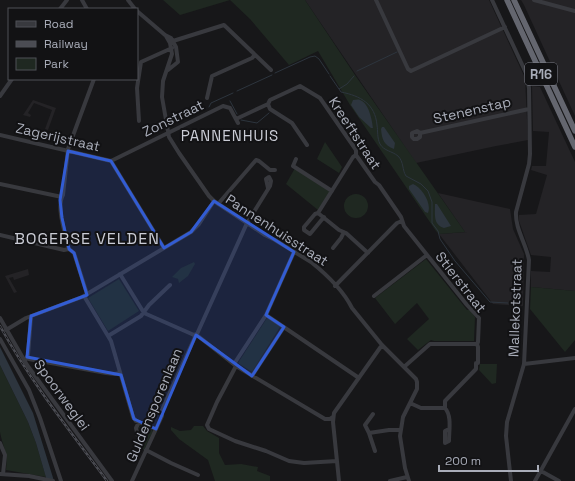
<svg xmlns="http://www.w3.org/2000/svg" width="575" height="481" font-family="'Space Grotesk',sans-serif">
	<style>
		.built { fill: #242326 }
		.green { fill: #1f2821 }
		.water { fill: #2d353e }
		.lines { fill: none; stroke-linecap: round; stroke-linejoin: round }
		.stream { stroke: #2d353e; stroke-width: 1 }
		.minor { stroke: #38393e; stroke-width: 4 }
		.highway { stroke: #64666f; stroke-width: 5.5 }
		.rail-casing { stroke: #4b4c53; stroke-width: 2.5 }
		.rail { stroke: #121214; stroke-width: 1; stroke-dasharray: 3; stroke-linecap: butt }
		.marked { fill: #325cd3; fill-opacity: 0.2; stroke: #325cd3; stroke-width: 3; stroke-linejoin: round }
		.labels { text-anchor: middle; stroke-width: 4; stroke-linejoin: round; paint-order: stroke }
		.shield { fill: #121214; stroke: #7c7e88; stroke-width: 1 }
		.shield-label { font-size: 13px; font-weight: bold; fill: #a9adb9 }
		.street-label { font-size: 14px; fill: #a9adb9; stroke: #121214 }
		.neighbourhood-label { font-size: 15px; letter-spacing: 1px; fill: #caccd5; stroke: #121214 }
		.quarter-label { font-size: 16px; letter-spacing: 1px; fill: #caccd5; stroke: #121214 }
	</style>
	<rect width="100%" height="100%" fill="#171719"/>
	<!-- built -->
	<path class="built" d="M 305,0 L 489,0 L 525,78 L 528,140 L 496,146 L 416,163 Z
		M 521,0 L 575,0 L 575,116 L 524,5 Z
		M 532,86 L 540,87 L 575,162 L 575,291 L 531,287 L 531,271 L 550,272 L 551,257 L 531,255 L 519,221 L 519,215 L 536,214 L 547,175 L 531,170 L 532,166 L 546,166 L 549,132 L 533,131 Z
		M 33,100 L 56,108 L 48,130 L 45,129 L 52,110 L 34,103 L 28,113 L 31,115 L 30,117 L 23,115 Z
		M 438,193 L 510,209 L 513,229 L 524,254 L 523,306 L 493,304 L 439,234 L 467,232 L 465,232 Z
		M 28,269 L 29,275 L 14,280 L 13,277 L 9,278 L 17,292 L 14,293 L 5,276 Z"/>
	<!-- green -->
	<path class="green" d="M 163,0 L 305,0 L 357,78 L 465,232 L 439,234 L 436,231 L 350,105 L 318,51 L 289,65 L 250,19 L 230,0 L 180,15 Z
		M 325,142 L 342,167 L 339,173 L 317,159 Z
		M 295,168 L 330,191 L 318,210 L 286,184 Z
		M344 206a12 12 0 1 1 24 0a12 12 0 1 1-24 0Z
		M 426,259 L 467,310 L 470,310 L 475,317 L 474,341 L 434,341 L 431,340 L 418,350 L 407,339 L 429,319 L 417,303 L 395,324 L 375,298 Z
		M 194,262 L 195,264 L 188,276 L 179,283 L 178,279 L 172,277 L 181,268 Z
		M 119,279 L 139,311 L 108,331 L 88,298 Z
		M 531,287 L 575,291 L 575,340 L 565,352 L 530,309 Z
		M 267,318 L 280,327 L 252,372 L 238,363 Z
		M 480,364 L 497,364 L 496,383 L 492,384 L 479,370 Z
		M 0,365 L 28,422 L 36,443 L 46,477 L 6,470 C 8,452 3,448 0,432 Z
		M 141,425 L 151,429 L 153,431 L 144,450 L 139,448 L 141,443 L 144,441 L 141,428 L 138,429 Z
		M 194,426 L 203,426 L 207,431 L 219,438 L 219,453 L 225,465 L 241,464 L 258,467 L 257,471 L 270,476 L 270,481 L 215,481 L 208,460 L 179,439 L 171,430 L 171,427 L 180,431 L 191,430 Z"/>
	<!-- water -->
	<path class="water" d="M 353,100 C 355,100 358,99 360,100 C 369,103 372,120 373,128 L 371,128 L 359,117 L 351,105 Z
		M 384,127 L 395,143 L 394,149 C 384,145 382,140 381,129 L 382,127 Z
		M 413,184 C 422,188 432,203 428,213 L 425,212 L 409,189 L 409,186 Z
		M 435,204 L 437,204 L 451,226 L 444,228 C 433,225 435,214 435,204 Z
		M 0,347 L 33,413 L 54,481 L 47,481 L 36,443 L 28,422 L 0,365 Z"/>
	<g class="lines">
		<!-- stream -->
		<path class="stream" d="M 357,71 L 397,52
			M 275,73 L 310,57 L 315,56 L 319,59 L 329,74
			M 330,76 L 339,89 L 347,84 L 354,76
			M 339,89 L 341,92 C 361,96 375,104 377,125 C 378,131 377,138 380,144 C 384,151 392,151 398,156 C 404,162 402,170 406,176 L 421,184 L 428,191 L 432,202 L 432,223 L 438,231 L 440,239 L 455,261 L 490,302 L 508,303
			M 237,91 L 272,75
			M 230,101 L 237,114
			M 209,107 L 211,103 L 233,93
			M 241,120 L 257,123 L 269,113"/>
		<!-- minor -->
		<path class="minor" d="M 82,0 L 87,9
			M 128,0 L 135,9
			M 376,0 L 408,69 L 411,71 L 505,27
			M 492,0 L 526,73 L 529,88 L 530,154 L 529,164 L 516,212 C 515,229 526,243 529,260 L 524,364 L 507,422 L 506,436 L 511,481
			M 534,0 L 575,11
			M 60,9 L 67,0
			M 137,11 L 165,35 L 171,38 L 176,47 L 178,62 L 168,70
			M 166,36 L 170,43 L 172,54 L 163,81 L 162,97 L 169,137 L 179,153 L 209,196 L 214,201 L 265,235 L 275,240 L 311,262 C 326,274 343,290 352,308 L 382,345 L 416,379 L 417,382 L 417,389 L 403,417 L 400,436 L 405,468 L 409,481
			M 173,41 L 224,25 L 271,70
			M 0,96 L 12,79
			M 207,98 L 212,76 L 252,58 L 255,55
			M 268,104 L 270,109 L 292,123 L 307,145
			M 236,119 L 268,104 L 270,100 L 300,86 L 320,98 L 356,150 L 356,155 L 375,182 L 379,185 L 401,217 L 404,226 L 467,305 L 479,318 L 478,342 L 477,344 L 478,347 L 478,363
			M 139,121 L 137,88 L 141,62 L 172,48
			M 420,133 L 420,137 L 417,139 L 414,139 L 412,137 L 412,133 L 417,131 L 420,133 L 529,109
			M 0,135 L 111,161
			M 356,155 L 353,157 L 318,213 L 339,230 L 346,233 L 368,253
			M 296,159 L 293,166 L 332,191
			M 111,161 L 223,106 L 230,108 L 238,123
			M 111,161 L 164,248
			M 0,184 L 62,197
			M 218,204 L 256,160 L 259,161 L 270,170 L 275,170
			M 318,213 L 315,214 L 304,227 L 304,230 L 310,234 L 324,217
			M 0,235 L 64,250 L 69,249
			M 333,248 L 341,238 L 344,232
			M 120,274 L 144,313 L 194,335
			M 335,286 L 397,223 L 402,221
			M 87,294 L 74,253 L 69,249 L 68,246 C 65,232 56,207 63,195 L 68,149 L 94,79
			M 84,296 L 111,341 L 133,417 L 136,421 L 156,429
			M 374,296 L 427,255
			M 266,315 L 359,378
			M 0,318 L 27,365 L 112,481
			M 6,330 L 26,318 L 82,297 L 191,232 L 199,224 L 214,201
			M 108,336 L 141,316 L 149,305 L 170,285
			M 198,336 L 236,366 L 325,419 L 330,419 L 333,417
			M 0,339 L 29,390 L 40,418 L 61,481
			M 27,357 L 29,359 L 106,373 L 115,374 L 120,373
			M 26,359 L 28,355 L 31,316
			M 234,364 L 266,315 L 294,252
			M 524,364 L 575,358
			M 236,366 L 217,402 L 207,425 L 209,429 L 235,441 L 266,451 L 289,461 L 304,463 L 337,461
			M 404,367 L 430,344 L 477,344
			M 252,376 L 284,327
			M 410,403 L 421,408 L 445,408
			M 139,422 L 136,428 L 140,445
			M 449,429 L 445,431 L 445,443 L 449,441 C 449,430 452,416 445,408 L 445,401 L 476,369 L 476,363
			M 369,433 L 365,425 L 373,414
			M 0,443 L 5,455 L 3,474
			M 146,450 L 171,463 L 198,475
			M 375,451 L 369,433 L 389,430 L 401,430
			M 541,471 L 559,481
			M 0,474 L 29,476 L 53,481
			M 132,481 L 162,416 L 162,410 L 195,337 L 194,335 L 197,334 L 247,223 L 270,186 L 271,181 L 269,177 L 266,179 L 268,188
			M 339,481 L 333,422 L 334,413 L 382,345
			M 390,481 L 407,477
			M 535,481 L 575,409"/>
		<!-- highway -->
		<path class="highway" d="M 507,0 L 575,147
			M 514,0 L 575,131"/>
		<!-- rail casing -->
		<g class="rail-casing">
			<path id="rail" d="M 0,326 C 30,381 70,431 107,481"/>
		</g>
		<!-- rail -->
		<use href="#rail" class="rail"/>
	</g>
	<!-- marked area -->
	<path class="marked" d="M 68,151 L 111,161 L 164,248 L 191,232 L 214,201 L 294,252 L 266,315 L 284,327 L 252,376 L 196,335 L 156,429 L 134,419 L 121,375 L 27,357 L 31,316 L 87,295 L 74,253 L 69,249 L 62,218 L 60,200 Z"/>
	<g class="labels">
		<!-- shield labels -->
		<rect class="shield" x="525" y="63" width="32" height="22" rx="3"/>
		<g class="shield-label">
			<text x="541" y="79">R16</text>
		</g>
		<!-- street labels -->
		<g class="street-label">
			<text transform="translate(472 110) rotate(-13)" y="5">Stenenstap</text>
			<text transform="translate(173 118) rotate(-26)" y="5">Zonstraat</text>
			<text transform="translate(355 133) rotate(57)" y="5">Kreeftstraat</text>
			<text transform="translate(58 137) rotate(13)" y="5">Zagerijstraat</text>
			<text transform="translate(277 230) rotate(33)" y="5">Pannenhuisstraat</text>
			<text transform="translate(461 282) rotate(52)" y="5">Stierstraat</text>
			<text transform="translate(515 308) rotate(-88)" y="5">Mallekotstraat</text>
			<text transform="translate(62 395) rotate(54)" y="5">Spoorweglei</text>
			<text transform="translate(154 405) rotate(-67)" y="5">Guldensporenlaan</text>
		</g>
		<!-- neighbourhood labels -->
		<g class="neighbourhood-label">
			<text x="230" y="141">PANNENHUIS</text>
		</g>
		<!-- quarter labels -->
		<g class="quarter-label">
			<text x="87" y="244">BOGERSE VELDEN</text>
		</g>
	</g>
	<!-- legend -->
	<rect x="8" y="8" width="130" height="72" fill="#121214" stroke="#4e5056"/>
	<rect x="16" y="21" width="20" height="6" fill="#38393e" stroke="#4e5056"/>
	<text x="44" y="28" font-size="12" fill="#a9adb9">Road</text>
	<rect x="16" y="41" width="20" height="6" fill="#4b4c53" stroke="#4e5056"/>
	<text x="44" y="48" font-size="12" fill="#a9adb9">Railway</text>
	<rect x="16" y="58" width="20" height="12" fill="#1f2821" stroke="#4e5056"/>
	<text x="44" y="68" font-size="12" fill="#a9adb9">Park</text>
	<!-- scale -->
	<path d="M439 465v6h99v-6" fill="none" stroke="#a9adb9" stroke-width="2"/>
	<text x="445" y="465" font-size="12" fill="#a9adb9" stroke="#121214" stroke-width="3" paint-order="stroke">200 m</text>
</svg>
